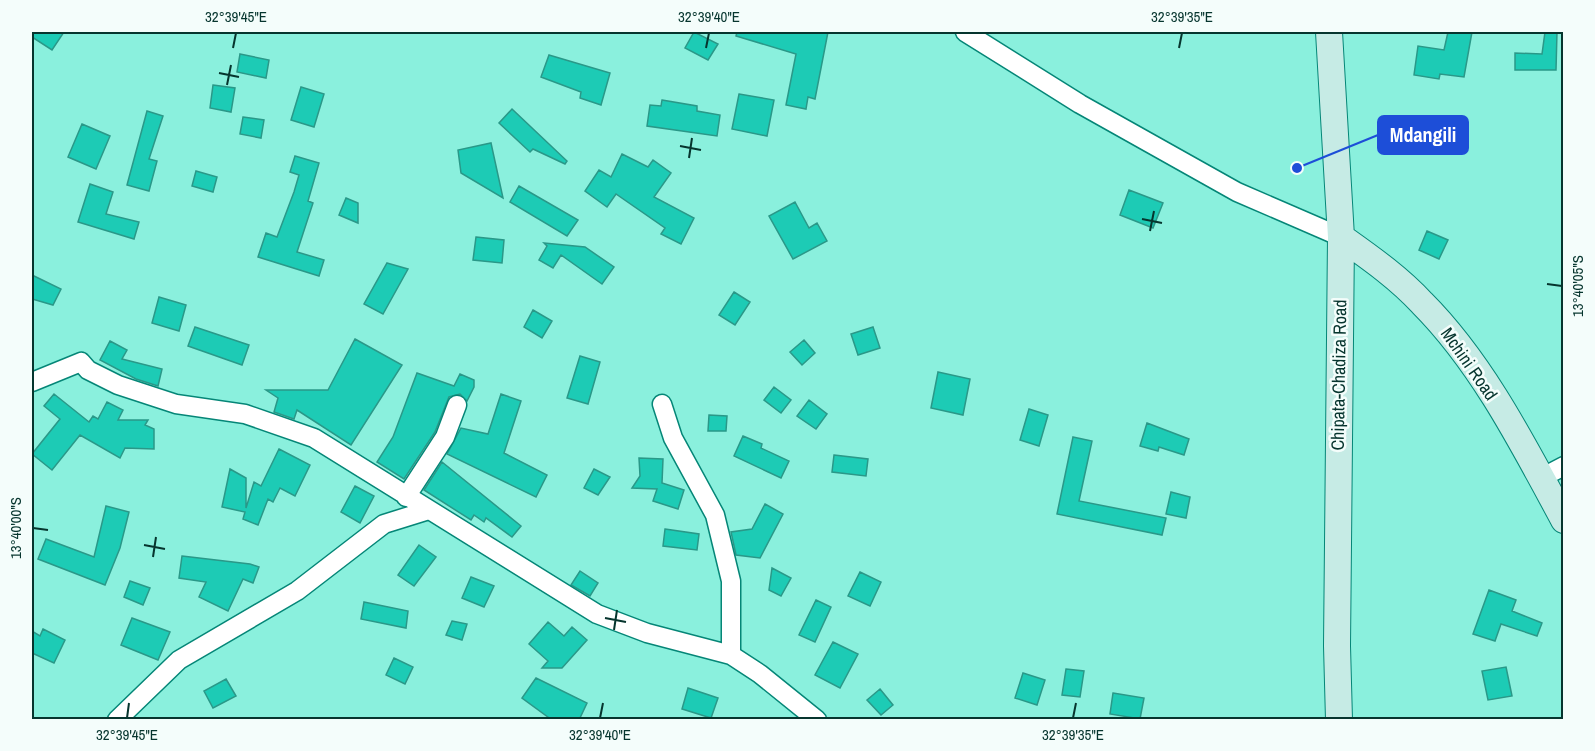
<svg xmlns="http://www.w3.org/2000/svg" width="1595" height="751" font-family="'Archivo Narrow',sans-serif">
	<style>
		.building { fill: #1dcbb5; stroke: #2a9888; stroke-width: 1.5 }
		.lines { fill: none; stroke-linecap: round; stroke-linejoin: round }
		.street-casing { stroke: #058677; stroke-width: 21 }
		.secondary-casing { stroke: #058677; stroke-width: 28 }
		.street { stroke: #fff; stroke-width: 18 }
		.secondary { stroke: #c6ebe5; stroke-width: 26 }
		.ticks { fill: none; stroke: #06352e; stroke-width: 2 }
		.labels { text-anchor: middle; stroke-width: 5; stroke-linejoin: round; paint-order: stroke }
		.street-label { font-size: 18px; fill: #06352e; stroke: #f4fdfb }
		.leader { fill: none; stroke: #1d4ed8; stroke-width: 2 }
		.callout-dot { fill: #1d4ed8; stroke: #f4fdfb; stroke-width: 2 }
		.callout { fill: #1d4ed8; stroke: #1d4ed8; stroke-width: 2 }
		.callout-label { font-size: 20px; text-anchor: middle; font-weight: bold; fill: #fff }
		.neatline { fill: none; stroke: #06352e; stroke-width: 2 }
		.ticks-label { font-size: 15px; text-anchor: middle; fill: #06352e }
	</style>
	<rect width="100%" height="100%" fill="#8af0dd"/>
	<!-- building -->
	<path class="building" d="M 32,32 L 64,32 L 52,50 L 32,37 Z
		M 694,32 L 718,44 L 708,60 L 685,48 Z
		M 737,32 L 828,32 L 815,99 L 808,97 L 806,109 L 786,105 L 796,54 L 736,36 Z
		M 1448,32 L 1472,32 L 1464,77 L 1440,74 L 1439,79 L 1414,75 L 1418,46 L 1444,50 Z
		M 1545,32 L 1557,32 L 1556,70 L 1515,70 L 1515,53 L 1542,54 Z
		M 240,54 L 269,60 L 266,78 L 237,72 Z
		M 549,55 L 610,73 L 601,105 L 580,98 L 581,92 L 541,77 Z
		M 213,85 L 235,88 L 231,112 L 210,108 Z
		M 301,87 L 324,94 L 314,127 L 291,120 Z
		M 739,94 L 774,100 L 767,136 L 732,129 Z
		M 662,100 L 697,106 L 697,111 L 720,115 L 717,136 L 647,126 L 650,105 L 661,106 Z
		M 512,109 L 567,161 L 565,164 L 533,149 L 530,152 L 499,123 Z
		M 147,111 L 163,116 L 149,159 L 157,161 L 149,191 L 127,185 Z
		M 243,117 L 264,120 L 261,138 L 240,134 Z
		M 82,124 L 110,136 L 96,169 L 68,157 Z
		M 491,143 L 503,198 L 461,173 L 458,150 Z
		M 622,154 L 648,167 L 653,160 L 671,173 L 654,197 L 694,218 L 681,244 L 661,234 L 665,228 L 616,194 L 607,207 L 585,191 L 599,170 L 611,177 Z
		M 295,156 L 319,163 L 308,201 L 313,203 L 297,252 L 324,260 L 319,276 L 258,257 L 266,233 L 277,237 L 294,192 L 299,175 L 290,172 Z
		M 196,171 L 217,177 L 213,192 L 192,186 Z
		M 90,184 L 113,192 L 106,214 L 139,222 L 134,239 L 78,222 Z
		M 519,186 L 578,220 L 567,236 L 510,202 Z
		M 1129,190 L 1163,203 L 1153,228 L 1120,215 Z
		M 346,198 L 358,203 L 358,223 L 339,215 Z
		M 795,202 L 809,228 L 817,223 L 827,241 L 793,259 L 769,216 Z
		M 1427,231 L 1448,240 L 1439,259 L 1419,250 Z
		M 476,237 L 504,240 L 502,263 L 473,260 Z
		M 544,243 L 585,247 L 614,267 L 602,284 L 561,255 L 553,268 L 539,260 L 547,246 Z
		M 387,263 L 408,269 L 383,314 L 364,304 Z
		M 32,275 L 61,289 L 53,305 L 32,299 Z
		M 734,292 L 750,302 L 735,325 L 719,315 Z
		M 159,297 L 186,305 L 179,331 L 152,323 Z
		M 533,310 L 552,321 L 542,338 L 524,327 Z
		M 195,327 L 249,345 L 242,365 L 188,346 Z
		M 873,327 L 880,348 L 858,355 L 851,334 Z
		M 355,339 L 402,365 L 351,445 L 297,410 L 294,419 L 274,412 L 278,398 L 266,390 L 328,390 Z
		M 804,340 L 815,353 L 802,365 L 790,352 Z
		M 110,341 L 127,350 L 122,359 L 162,369 L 158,386 L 136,379 L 100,360 Z
		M 580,356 L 600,362 L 588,404 L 567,398 Z
		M 938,372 L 970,379 L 963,415 L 931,408 Z
		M 417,373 L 454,386 L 460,374 L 474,380 L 474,387 L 467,401 L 460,394 L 449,397 L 435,432 L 404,479 L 377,462 L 393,437 Z
		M 774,387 L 791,400 L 781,413 L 764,400 Z
		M 54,394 L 89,422 L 93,416 L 98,419 L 107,402 L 123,410 L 118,420 L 148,420 L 145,425 L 154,429 L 154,449 L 125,448 L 120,458 L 80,435 L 52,470 L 32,454 L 60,419 L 44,406 Z
		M 501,394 L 521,401 L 504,453 L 547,475 L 536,497 L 447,454 L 461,428 L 488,434 Z
		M 809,400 L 827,414 L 816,429 L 797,416 Z
		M 1029,409 L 1048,415 L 1039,446 L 1020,440 Z
		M 709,415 L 727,416 L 726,431 L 708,431 Z
		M 1147,423 L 1189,439 L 1184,455 L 1159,447 L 1158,451 L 1140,446 Z
		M 743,436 L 762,444 L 761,448 L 789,461 L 781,478 L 734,456 Z
		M 1073,437 L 1092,441 L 1079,501 L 1166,518 L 1162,535 L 1057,514 Z
		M 279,449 L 310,465 L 295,496 L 280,488 L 273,502 L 268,499 L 258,525 L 243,519 L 245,512 L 222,507 L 230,469 L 246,478 L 246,508 L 254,482 L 261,486 Z
		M 834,455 L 868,459 L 866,476 L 832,472 Z
		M 639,458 L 663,459 L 662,483 L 684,490 L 678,509 L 653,501 L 657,489 L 632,488 L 640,476 Z
		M 442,462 L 521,526 L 512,537 L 486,518 L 484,522 L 474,515 L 471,520 L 424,490 Z
		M 594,469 L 610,477 L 598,495 L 584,488 Z
		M 355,486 L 374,496 L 360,523 L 341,512 Z
		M 1171,492 L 1190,497 L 1186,518 L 1166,514 Z
		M 765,504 L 783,514 L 760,558 L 736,555 L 731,532 L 752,529 Z
		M 106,506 L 129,512 L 120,548 L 105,585 L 38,559 L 46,539 L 94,557 Z
		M 665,529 L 699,534 L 697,550 L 663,546 Z
		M 419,545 L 436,557 L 414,586 L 398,575 Z
		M 182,556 L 250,564 L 259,567 L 253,583 L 243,579 L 228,611 L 199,597 L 206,582 L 179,578 Z
		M 772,568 L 791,578 L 781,596 L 769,590 Z
		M 580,571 L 598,583 L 590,596 L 571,585 Z
		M 860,572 L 881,582 L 870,606 L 848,596 Z
		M 471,577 L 494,586 L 484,607 L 462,598 Z
		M 130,581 L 150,588 L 143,605 L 124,597 Z
		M 1489,590 L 1516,600 L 1512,611 L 1542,623 L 1537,636 L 1501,624 L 1495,641 L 1473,634 Z
		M 816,600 L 831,607 L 815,642 L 799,635 Z
		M 364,602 L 408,611 L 406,628 L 361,619 Z
		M 132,618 L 170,632 L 158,660 L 121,645 Z
		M 452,621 L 467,624 L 462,640 L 446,635 Z
		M 548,622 L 564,636 L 572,627 L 587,640 L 562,668 L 542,668 L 548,661 L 529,644 Z
		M 43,629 L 65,640 L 54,663 L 32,653 L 32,631 L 40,636 Z
		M 833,642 L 858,654 L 840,688 L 815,675 Z
		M 394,658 L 413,667 L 405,684 L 386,675 Z
		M 1506,667 L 1512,696 L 1488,700 L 1482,671 Z
		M 1066,669 L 1084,671 L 1080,697 L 1062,695 Z
		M 1023,673 L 1045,680 L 1037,705 L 1015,698 Z
		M 536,678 L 587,703 L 579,720 L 552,720 L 522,698 Z
		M 226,679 L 236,696 L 213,708 L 204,691 Z
		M 688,688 L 718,698 L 711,718 L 682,709 Z
		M 880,689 L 893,705 L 881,715 L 867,700 Z
		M 1113,693 L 1144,698 L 1140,719 L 1110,714 Z"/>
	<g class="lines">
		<!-- street casing -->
		<g class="street-casing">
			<path id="street" d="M 965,32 L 1080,104 L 1237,192 L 1341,237
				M 32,382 L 81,362 L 88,370 L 118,385 L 176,404 L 245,414 L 314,438 L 597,614 L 647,633 L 731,655 L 760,674 L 817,720
				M 662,404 L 673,438 L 715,515 L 731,581 L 731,655
				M 1541,478 L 1564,466
				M 406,497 L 445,437 L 457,405
				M 117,720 L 179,660 L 297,591 L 384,524 L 429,510"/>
		</g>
		<!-- secondary casing -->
		<g class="secondary-casing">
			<path id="secondary" d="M 1329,32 L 1341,237 L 1337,646 L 1339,720
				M 1341,237 C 1369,257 1398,277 1422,303 C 1482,363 1524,446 1564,520"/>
		</g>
		<!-- street -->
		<use href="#street" class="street"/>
		<!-- secondary -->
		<use href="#secondary" class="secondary"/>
	</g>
	<!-- ticks -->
	<path class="ticks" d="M 233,48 L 236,33M 706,48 L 709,33M 1179,48 L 1182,33M 219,73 L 239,77M 227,85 L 231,65M 680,146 L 701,150M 689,158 L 692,138M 1142,219 L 1162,223M 1150,231 L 1154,211M 1547,284 L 1562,286M 33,528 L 48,530M 144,545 L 165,549M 153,557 L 156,537M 605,618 L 626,622M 614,630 L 617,610M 127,718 L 129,703M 600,718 L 603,703M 1073,718 L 1076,703"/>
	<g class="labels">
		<!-- street labels -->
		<g class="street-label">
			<text transform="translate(1469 364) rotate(55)" y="6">Mchini Road</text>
			<text transform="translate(1339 375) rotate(-89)" y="6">Chipata-Chadiza Road</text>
		</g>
	</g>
	<!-- callouts -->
	<path class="leader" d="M1297 168L1378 135"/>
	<circle class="callout-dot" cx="1297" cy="168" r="6"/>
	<rect class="callout" x="1378" y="116" width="90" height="38" rx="6"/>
	<g class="callout-label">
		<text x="1423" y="142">Mdangili</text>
	</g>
	<!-- border -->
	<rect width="1595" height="751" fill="none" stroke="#f4fdfb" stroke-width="66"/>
	<rect x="33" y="33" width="1529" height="685" class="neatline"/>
	<g class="ticks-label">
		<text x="236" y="22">32°39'45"E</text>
		<text x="709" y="22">32°39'40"E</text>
		<text x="1182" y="22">32°39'35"E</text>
		<text transform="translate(1578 286) rotate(-90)" y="5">13°40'05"S</text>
		<text transform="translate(16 528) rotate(-90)" y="5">13°40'00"S</text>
		<text x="127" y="740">32°39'45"E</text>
		<text x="600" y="740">32°39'40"E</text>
		<text x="1073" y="740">32°39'35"E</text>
	</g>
</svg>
